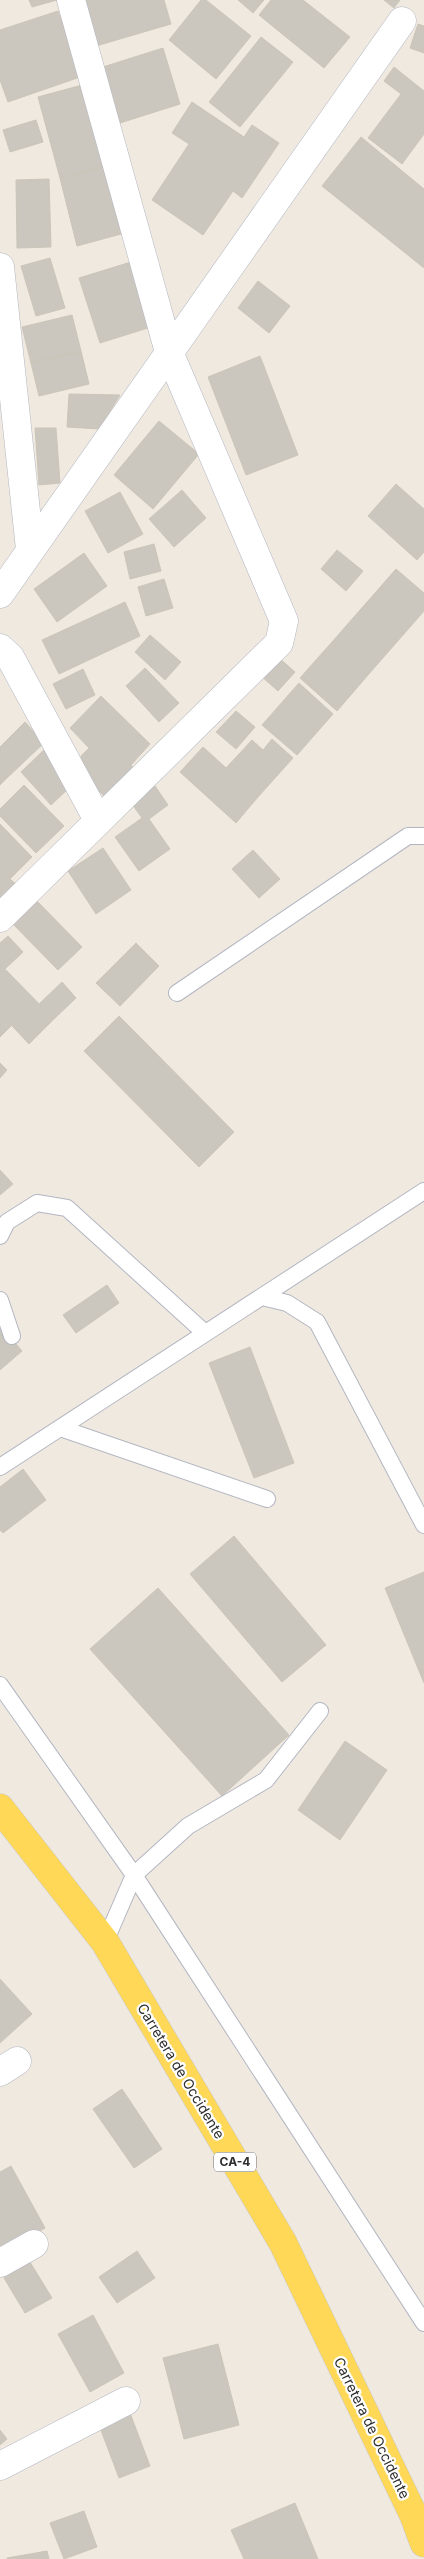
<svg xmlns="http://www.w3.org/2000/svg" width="424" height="2559" font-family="Inter,sans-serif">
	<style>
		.building { fill: #cbc7be; stroke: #ccc5b8 }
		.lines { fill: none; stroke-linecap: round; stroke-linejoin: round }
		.lane-casing { stroke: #b3b6c2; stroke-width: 18 }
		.street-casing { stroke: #b3b6c2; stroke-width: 29 }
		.primary-casing { stroke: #c9c9c9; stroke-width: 29 }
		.lane { stroke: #fff; stroke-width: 16 }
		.street { stroke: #fff; stroke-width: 28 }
		.primary { stroke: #fed856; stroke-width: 28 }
		.labels { text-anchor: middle; stroke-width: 4.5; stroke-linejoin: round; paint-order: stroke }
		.shield { fill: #fff; stroke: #6d6d6d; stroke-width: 1 }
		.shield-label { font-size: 12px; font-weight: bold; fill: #2e2e2e }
		.street-label { font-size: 14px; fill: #2e2e2e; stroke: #fff }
	</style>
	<rect width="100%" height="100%" fill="#f0e9e0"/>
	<!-- building -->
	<path class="building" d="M 29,0 L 57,0 L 32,7 Z
		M 82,0 L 164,0 L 171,24 L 96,46 Z
		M 201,0 L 206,0 L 251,36 L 216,79 L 169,40 Z
		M 238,0 L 264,0 L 253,13 Z
		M 271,0 L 303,0 L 350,37 L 324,68 L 259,15 Z
		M 384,0 L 400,0 L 394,8 Z
		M 58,11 L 80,77 L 8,102 L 0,80 L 0,30 Z
		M 418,24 L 424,26 L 424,53 L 410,48 Z
		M 261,37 L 293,62 L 240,127 L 209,102 Z
		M 163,48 L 180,104 L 120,123 L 103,67 Z
		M 394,67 L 424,91 L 424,134 L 402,164 L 368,138 L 401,94 L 384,81 Z
		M 82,85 L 103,167 L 60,178 L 38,97 Z
		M 192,102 L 244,137 L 252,125 L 279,143 L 242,198 L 233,191 L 203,235 L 152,200 L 189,144 L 172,133 Z
		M 36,120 L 43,142 L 10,152 L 3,130 Z
		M 361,137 L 424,189 L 424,268 L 322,186 Z
		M 103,167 L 121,234 L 77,246 L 60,178 Z
		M 49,179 L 51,247 L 17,248 L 16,180 Z
		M 50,258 L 65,308 L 36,316 L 21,266 Z
		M 131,262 L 151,327 L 100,343 L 79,278 Z
		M 258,281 L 290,306 L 269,333 L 238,308 Z
		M 72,315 L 81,351 L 31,363 L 22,327 Z
		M 81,351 L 89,384 L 39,396 L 31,363 Z
		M 260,356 L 298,455 L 246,475 L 208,377 Z
		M 69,394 L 120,395 L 99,429 L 67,427 Z
		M 159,421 L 199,454 L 153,509 L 114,475 Z
		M 35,428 L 56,428 L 60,483 L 39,485 Z
		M 396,484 L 424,509 L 424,552 L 417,560 L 368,516 Z
		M 182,490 L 206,518 L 174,547 L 149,519 Z
		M 120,492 L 143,534 L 108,553 L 85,511 Z
		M 154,544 L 161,571 L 130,579 L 124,552 Z
		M 337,550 L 363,571 L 346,591 L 321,569 Z
		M 84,553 L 107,586 L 57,622 L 34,589 Z
		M 396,569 L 424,593 L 424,611 L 368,675 L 332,642 Z
		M 164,579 L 173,608 L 146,616 L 138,587 Z
		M 125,602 L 140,636 L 59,674 L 42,640 Z
		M 150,635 L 181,662 L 165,680 L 135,652 Z
		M 332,642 L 368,675 L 337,711 L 300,678 Z
		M 278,657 L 295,672 L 278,691 L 261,676 Z
		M 145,668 L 179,703 L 159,722 L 126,686 Z
		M 83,669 L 95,695 L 66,709 L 53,684 Z
		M 299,683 L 333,714 L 297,755 L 262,725 Z
		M 101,696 L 150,744 L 131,765 L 135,770 L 107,799 L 85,777 L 81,756 L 89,748 L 70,728 Z
		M 236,711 L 255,727 L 236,749 L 216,732 Z
		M 25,722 L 44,743 L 7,778 L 0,771 L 0,747 Z
		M 272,739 L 293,758 L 258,797 L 226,768 L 252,740 L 263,750 Z
		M 48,746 L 69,788 L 51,805 L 21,772 Z
		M 203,747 L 258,797 L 236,823 L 180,772 Z
		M 0,771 L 7,778 L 0,785 Z
		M 24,785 L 64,826 L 36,853 L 0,816 L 0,809 Z
		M 155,786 L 168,805 L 149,819 L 170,849 L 139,871 L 115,837 L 142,818 L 132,804 Z
		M 0,824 L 32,857 L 10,879 L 17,885 L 0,901 Z
		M 103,848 L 131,890 L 96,914 L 68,871 Z
		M 253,850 L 280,879 L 259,898 L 232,869 Z
		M 34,898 L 82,947 L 58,970 L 10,921 Z
		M 8,936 L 23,952 L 5,969 L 0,964 L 0,943 Z
		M 136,943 L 159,966 L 120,1006 L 96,983 Z
		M 0,964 L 54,1019 L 29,1044 L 0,1013 Z
		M 62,982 L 76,998 L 54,1019 L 39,1004 Z
		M 0,1013 L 12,1025 L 0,1037 Z
		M 119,1016 L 234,1132 L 199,1167 L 84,1051 Z
		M 0,1063 L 7,1070 L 0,1078 Z
		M 0,1170 L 13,1184 L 0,1195 Z
		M 107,1285 L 119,1303 L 76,1333 L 63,1315 Z
		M 0,1325 L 22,1351 L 0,1370 Z
		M 250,1347 L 294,1463 L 254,1478 L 209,1363 Z
		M 23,1469 L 46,1500 L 3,1533 L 0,1530 L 0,1487 Z
		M 234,1536 L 326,1645 L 282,1682 L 190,1574 Z
		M 424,1572 L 424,1683 L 385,1588 Z
		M 158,1588 L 289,1735 L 222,1796 L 90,1649 Z
		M 345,1741 L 387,1770 L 340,1840 L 298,1810 Z
		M 0,1979 L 32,2014 L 0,2043 Z
		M 122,2089 L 162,2149 L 134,2168 L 93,2109 Z
		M 11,2166 L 45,2228 L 0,2253 L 0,2172 Z
		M 137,2251 L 155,2278 L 117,2303 L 99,2277 Z
		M 30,2262 L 52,2298 L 25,2313 L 4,2278 Z
		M 93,2315 L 124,2373 L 90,2392 L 58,2334 Z
		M 218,2344 L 239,2425 L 184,2439 L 163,2358 Z
		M 130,2413 L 150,2466 L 119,2478 L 99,2425 Z
		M 0,2430 L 7,2439 L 0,2445 Z
		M 295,2503 L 318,2559 L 244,2559 L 231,2530 Z
		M 84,2511 L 97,2547 L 64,2559 L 50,2523 Z
		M 47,2551 L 49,2559 L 7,2559 L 7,2558 Z"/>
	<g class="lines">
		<!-- lane casing -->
		<g class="lane-casing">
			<path id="lane" d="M 177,993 L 408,836 L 424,836
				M 0,1236 L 7,1222 L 37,1203 L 67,1208 L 205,1333
				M 262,1297 L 287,1303 L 317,1322 L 424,1525
				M 0,1300 L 12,1336
				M 60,1428 L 267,1499
				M 0,1467 L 424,1191
				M 0,1685 L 134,1875 L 424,2323
				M 105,1942 L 134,1875 L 188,1826 L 266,1780 L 320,1711"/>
		</g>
		<!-- street casing -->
		<g class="street-casing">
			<path id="street" d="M 0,267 L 30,549
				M 0,594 L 402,21
				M 0,648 L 10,657 L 98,820
				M 0,918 L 279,643 L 284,621 L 169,352 L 71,0
				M 0,2072 L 17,2061
				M 0,2263 L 34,2244
				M 0,2466 L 126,2401"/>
		</g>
		<!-- primary casing -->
		<g class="primary-casing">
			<path id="primary" d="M 0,1808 L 105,1942 L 283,2243 L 414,2516 L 424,2543"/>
		</g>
		<!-- lane -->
		<use href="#lane" class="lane"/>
		<!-- street -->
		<use href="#street" class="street"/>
		<!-- primary -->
		<use href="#primary" class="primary"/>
	</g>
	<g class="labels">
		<!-- shield labels -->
		<rect class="shield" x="214" y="2152.5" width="42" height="19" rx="4"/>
		<g class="shield-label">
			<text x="235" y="2166">CA-4</text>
		</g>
		<!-- street labels -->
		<g class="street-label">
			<text transform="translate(181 2071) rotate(59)" y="5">Carretera de Occidente</text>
			<text transform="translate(372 2428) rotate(64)" y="5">Carretera de Occidente</text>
		</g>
	</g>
</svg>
